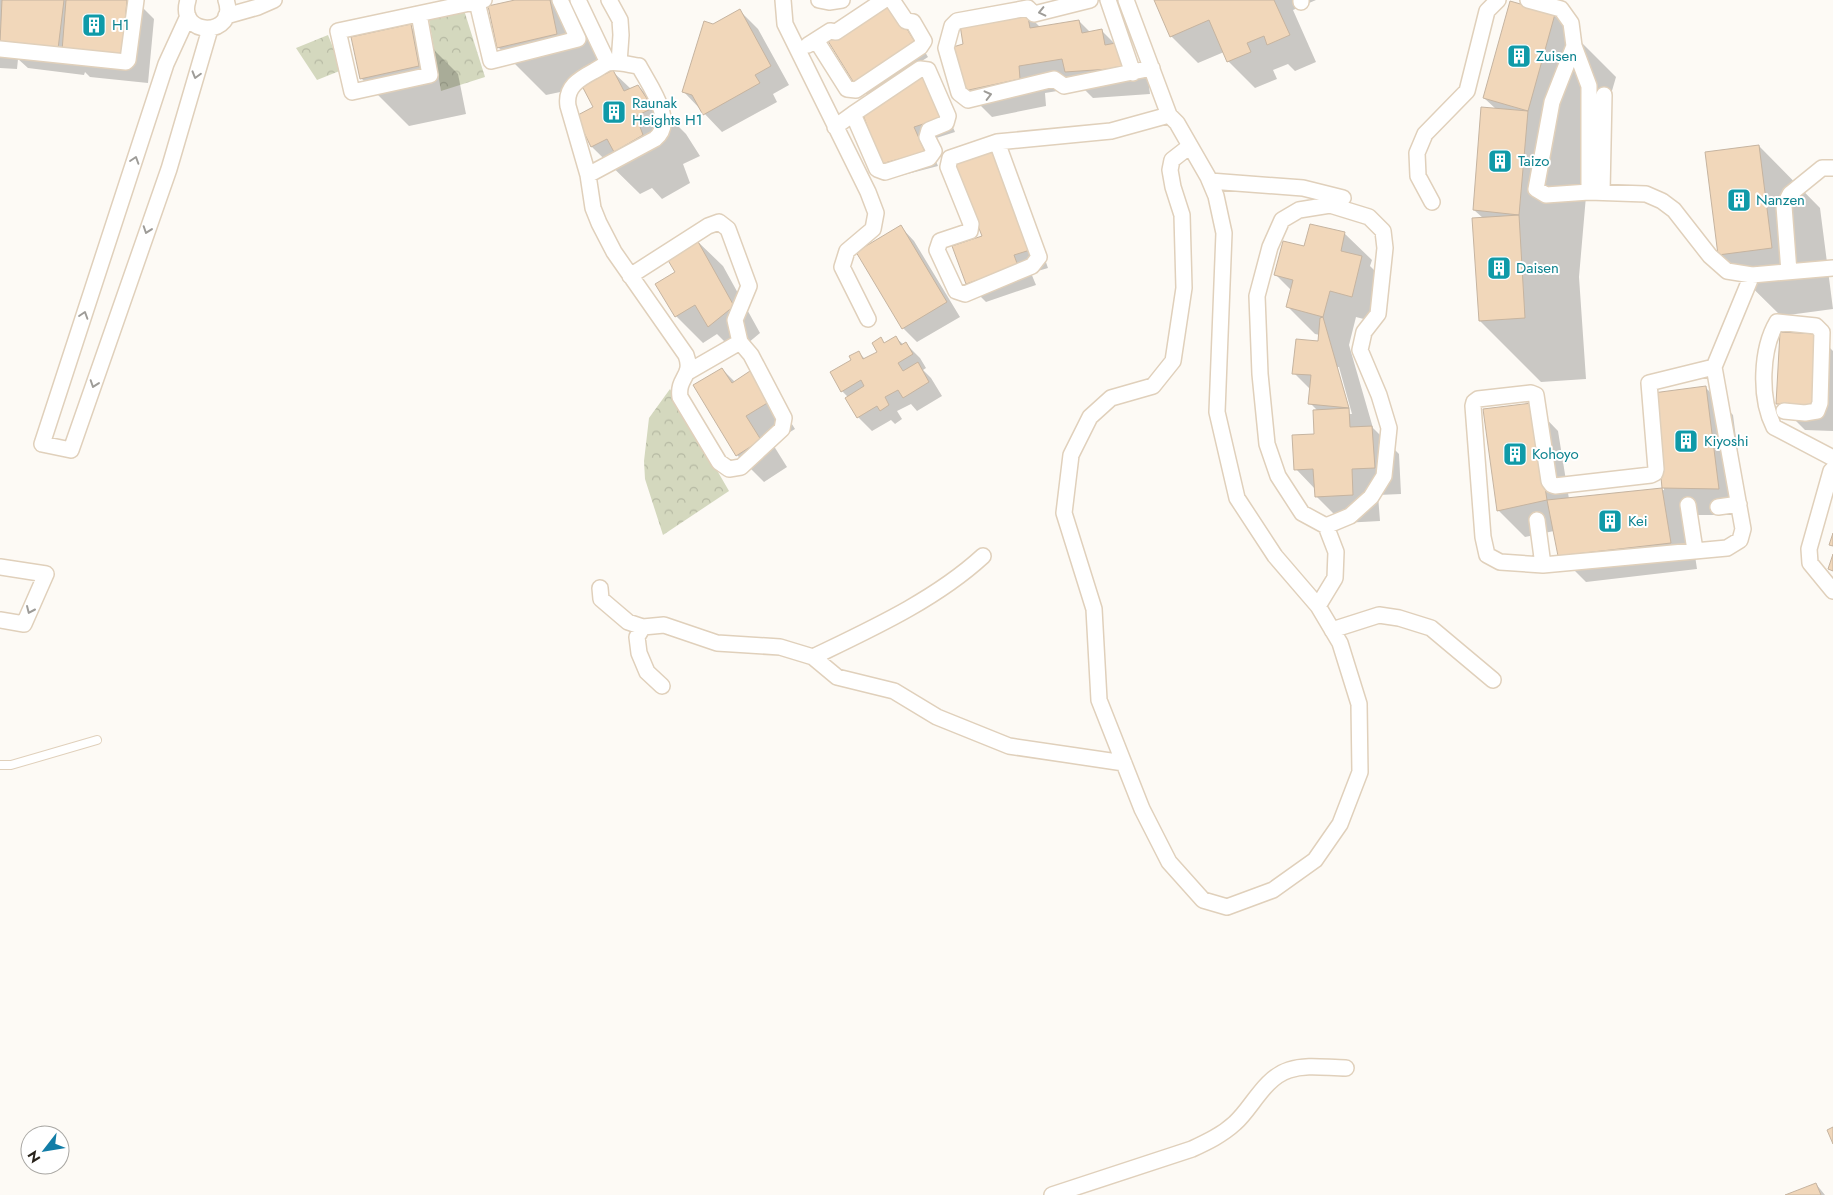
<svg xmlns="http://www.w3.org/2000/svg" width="1833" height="1195" font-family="Jost,sans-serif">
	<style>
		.forest { fill: url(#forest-crowns) }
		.shadow { fill: #0003; fill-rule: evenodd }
		.building { fill: #f1d7ba; stroke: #c6b4a0 }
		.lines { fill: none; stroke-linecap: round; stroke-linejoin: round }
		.service-casing { stroke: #e0d0bb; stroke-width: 10 }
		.minor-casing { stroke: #e0d0bb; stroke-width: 18 }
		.service { stroke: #fff; stroke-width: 8 }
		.minor { stroke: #fff; stroke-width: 15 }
		.oneway { stroke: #9e9c98 }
		.labels { text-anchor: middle; stroke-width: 4; stroke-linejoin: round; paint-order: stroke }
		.culture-label { font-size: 15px; fill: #0d838f; stroke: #fff; text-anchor: start }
	</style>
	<defs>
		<pattern id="forest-crowns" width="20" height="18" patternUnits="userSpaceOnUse" patternTransform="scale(1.25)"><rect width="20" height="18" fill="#d4d8be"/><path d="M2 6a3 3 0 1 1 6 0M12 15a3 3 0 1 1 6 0" fill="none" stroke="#b6b9a3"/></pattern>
	</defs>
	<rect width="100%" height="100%" fill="#fdfaf5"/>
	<!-- forest -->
	<path class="forest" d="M 464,10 L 485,77 L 441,91 L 429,20 Z
		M 328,35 L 342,70 L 317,80 L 296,48 Z
		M 670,389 L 729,491 L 663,535 L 645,479 L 644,461 L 649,418 Z"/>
	<!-- shadow -->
	<path class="shadow" d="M 0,0 L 135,0 L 154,19 L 148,83 L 90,77 L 85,72 L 84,75 L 28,68 L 18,59 L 17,69 L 0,68 Z
		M 521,0 L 553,0 L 595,42 L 603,76 L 612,71 L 631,89 L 638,86 L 686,134 L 700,156 L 683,164 L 690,183 L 662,199 L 652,188 L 640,194 L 592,147 L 577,117 L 595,108 L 584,87 L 546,95 L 498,47 Z
		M 1156,0 L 1316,0 L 1293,10 L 1316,62 L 1295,71 L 1288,64 L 1273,70 L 1277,79 L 1255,88 L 1228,61 L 1224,52 L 1198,63 L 1171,36 Z
		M 740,11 L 758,29 L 789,85 L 773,94 L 777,102 L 722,132 L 683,91 L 714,25 Z
		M 1027,14 L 1041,28 L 1079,21 L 1091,33 L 1102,31 L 1116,45 L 1120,44 L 1147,71 L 1150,94 L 1093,98 L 1082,87 L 1045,93 L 1046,106 L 992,117 L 965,90 L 961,66 L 958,63 L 965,44 Z
		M 903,15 L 928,57 L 868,96 L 855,82 Z
		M 1554,15 L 1616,77 L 1588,173 L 1579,277 L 1586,379 L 1541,382 L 1480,321 L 1483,218 L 1474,210 L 1496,109 L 1484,98 Z
		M 410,26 L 458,74 L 466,114 L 409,126 L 361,78 Z
		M 936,89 L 955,132 L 927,141 L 938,166 L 896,177 L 882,164 Z
		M 1759,146 L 1820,208 L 1833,309 L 1781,316 L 1719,255 Z
		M 1013,168 L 1048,268 L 1031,273 L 1036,285 L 986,302 L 968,284 L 954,247 L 983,236 Z
		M 901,227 L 914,241 L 960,317 L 917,342 L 903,328 Z
		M 1345,234 L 1372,260 L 1370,266 L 1388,284 L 1379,323 L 1356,317 L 1349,345 L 1373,428 L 1399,454 L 1401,494 L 1378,495 L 1380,521 L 1343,523 L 1316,496 L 1316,490 L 1296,469 L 1315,435 L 1318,411 L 1310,403 L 1311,390 L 1294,373 L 1319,343 L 1320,335 L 1315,334 L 1288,307 L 1292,291 L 1276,275 L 1305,248 ZM 1336,367 L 1339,367 L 1352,414 L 1349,414 Z
		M 696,240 L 723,266 L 760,333 L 736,353 L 717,334 L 703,343 L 676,316 L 677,273 Z
		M 1817,335 L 1833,351 L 1833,431 L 1805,430 L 1778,403 Z
		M 896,338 L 904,345 L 906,344 L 920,358 L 926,368 L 923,370 L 931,378 L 942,396 L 917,411 L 911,404 L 897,411 L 902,419 L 895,424 L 891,420 L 872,431 L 858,417 L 848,397 L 842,391 L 853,360 L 858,352 L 866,360 L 879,352 L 881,339 L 885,344 Z
		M 722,369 L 735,382 L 750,373 L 777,400 L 795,429 L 772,443 L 787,467 L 764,482 L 737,455 Z
		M 1706,388 L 1733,415 L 1746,515 L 1689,515 L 1697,569 L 1586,582 L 1559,555 L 1554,531 L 1525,537 L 1498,510 L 1532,404 L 1558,431 L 1569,499 L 1664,490 L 1655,394 Z
		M 1816,1184 L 1825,1195 L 1789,1195 Z"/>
	<!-- building -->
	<path class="building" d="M 2,0 L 64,0 L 58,49 L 0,42 Z
		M 66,0 L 127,0 L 122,57 L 62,51 Z
		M 515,0 L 550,0 L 557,34 L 497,48 L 488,6 Z
		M 889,0 L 915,42 L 854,83 L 828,41 Z
		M 1154,0 L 1274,0 L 1290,35 L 1267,45 L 1264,36 L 1247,43 L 1251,52 L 1227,62 L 1209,20 L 1170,37 Z
		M 1510,1 L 1555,14 L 1528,111 L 1483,98 Z
		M 740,9 L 771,66 L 755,75 L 760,83 L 703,115 L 692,95 L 682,92 L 704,21 L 713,24 Z
		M 1027,12 L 1030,28 L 1079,20 L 1082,33 L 1102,29 L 1105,45 L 1121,42 L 1124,68 L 1065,72 L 1062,59 L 1019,66 L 1020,79 L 964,91 L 959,64 L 956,63 L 953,47 L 963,44 L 960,25 Z
		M 411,24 L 419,66 L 360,79 L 351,37 Z
		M 613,70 L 624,91 L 638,85 L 653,108 L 636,116 L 643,135 L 614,152 L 607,139 L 591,147 L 576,116 L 593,107 L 582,86 Z
		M 923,74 L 942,118 L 914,127 L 925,152 L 881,164 L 862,112 Z
		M 1481,107 L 1528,111 L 1519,215 L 1473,210 Z
		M 1759,145 L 1772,248 L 1718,255 L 1705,152 Z
		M 995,148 L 1030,250 L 1014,255 L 1018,266 L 966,284 L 952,246 L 982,236 L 953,163 Z
		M 1519,215 L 1525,318 L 1479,321 L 1472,218 Z
		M 1310,224 L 1345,232 L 1341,251 L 1362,256 L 1352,297 L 1330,291 L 1323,317 L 1286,307 L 1293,280 L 1274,275 L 1283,241 L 1304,246 Z
		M 901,225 L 947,302 L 902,329 L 856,252 Z
		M 696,238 L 734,306 L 708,327 L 695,305 L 675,317 L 655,284 L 675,272 L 666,257 Z
		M 1323,317 L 1349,408 L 1308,404 L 1311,375 L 1292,374 L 1296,339 L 1318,341 L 1320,318 Z
		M 1780,332 L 1818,334 L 1814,405 L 1776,404 Z
		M 896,336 L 901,345 L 906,342 L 913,354 L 898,363 L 903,371 L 918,362 L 929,382 L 903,398 L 898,390 L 885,397 L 889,405 L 880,411 L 877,406 L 857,418 L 845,398 L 864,386 L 861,380 L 841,392 L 830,372 L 851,360 L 849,356 L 859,351 L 863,359 L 877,352 L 872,343 L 881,337 L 884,343 Z
		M 722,368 L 732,383 L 750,371 L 769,402 L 746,416 L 761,440 L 736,456 L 693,385 Z
		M 1706,386 L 1719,489 L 1662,488 L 1653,393 Z
		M 1532,403 L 1547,500 L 1497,511 L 1483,409 Z
		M 1349,408 L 1350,427 L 1372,426 L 1375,468 L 1352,469 L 1353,495 L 1315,497 L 1313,469 L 1294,470 L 1292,435 L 1314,434 L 1313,410 Z
		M 1662,488 L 1671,543 L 1558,556 L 1547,500 Z
		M 1833,533 L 1833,546 L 1829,545 Z
		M 1833,554 L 1833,571 L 1828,569 Z
		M 1833,1127 L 1833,1144 L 1827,1130 Z
		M 1816,1183 L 1821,1195 L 1785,1195 Z"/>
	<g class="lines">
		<!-- service casing -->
		<g class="service-casing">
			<path id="service" d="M 0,765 L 11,765 L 97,740"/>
		</g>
		<!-- minor casing -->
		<g class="minor-casing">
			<path id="minor" d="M 188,0 C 176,38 239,37 226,0
				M 578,0 L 608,63
				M 609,0 L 620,20 L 621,35 L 619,63
				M 783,0 L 785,24 L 868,192 L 876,213 L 873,229 L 847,251 L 842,267 L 868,319
				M 819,0 L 829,2 L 842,0
				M 1090,0 L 1034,14 L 1028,8 L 957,21 L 952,26 L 946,48 L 959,93 L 968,100 L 1054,79 L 1064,86 L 1152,68
				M 1108,0 L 1133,73
				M 1126,0 L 1169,115 L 1177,123 L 1208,177 L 1216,196 L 1224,233 L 1217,412 L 1237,498 L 1275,556 L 1318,606 L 1340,643 L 1359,704 L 1360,772 L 1340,824 L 1315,860 L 1273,890 L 1227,907 L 1203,900 L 1169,862 L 1142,809 L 1099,700 L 1094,609 L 1064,513 L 1071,455 L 1090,417 L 1111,398 L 1153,386 L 1173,361 L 1184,288 L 1182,215 L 1173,187 L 1170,170 L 1172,160 L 1190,146
				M 1528,0 L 1561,9 L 1571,23 L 1574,46 L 1589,86 L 1589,192 L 1646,194 L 1662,201 L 1674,210 L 1710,256 L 1727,271 L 1752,275 L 1833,268
				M 477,2 L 491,61 L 578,39 L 560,0
				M 1301,2 L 1301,0
				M 419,14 L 430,75 L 352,92 L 338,31 L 484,0
				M 188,16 L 166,64 L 42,444 L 71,450 L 169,169 L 210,29
				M 226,16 L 258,7 L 274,0
				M 816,40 L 847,89 L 856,90 L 920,47 L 924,41 L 913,22 L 906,21 L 892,0
				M 808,45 L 830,31 L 836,32 L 884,0
				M 1574,46 L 1552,102 L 1536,189 L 1546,195 L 1589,192
				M 0,49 L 126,62 L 128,60 L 136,0
				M 835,127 L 853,114 L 920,69 L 928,70 L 948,116 L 946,123 L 929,130 L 927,137 L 934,151 L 929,158 L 885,172 L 877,169 L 853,114
				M 997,142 L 950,158 L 948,167 L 971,224 L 970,231 L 940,241 L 937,250 L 956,291 L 965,294 L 1032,266 L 1039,257 L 997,142 L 1111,131 L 1169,115
				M 588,175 L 655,139 C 677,122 649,85 639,66 C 630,65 617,61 608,63 C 603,65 598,69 594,71 C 579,79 565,87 568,106 L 588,175 L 593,208 L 599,223 L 614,252 L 686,355 C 694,376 677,377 680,397 L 719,462 L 729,469 L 741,467 L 782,429 L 784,418 L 751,355 L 740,342 L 735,320 L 749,286 L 728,229 L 719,222 L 708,226 L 630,276
				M 1210,181 L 1303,188 L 1343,198
				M 1602,192 L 1604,95
				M 1432,202 L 1418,176 L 1417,153 L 1425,134 L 1467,91 L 1487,11 L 1498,0
				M 1789,272 L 1784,206 L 1790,194 L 1822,168 L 1833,168
				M 1714,367 L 1649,383 L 1656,469 L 1655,473 L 1651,475 L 1555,486 L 1552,485 L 1549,481 L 1536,395 L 1531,393 L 1478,399 L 1474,402 L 1473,406 L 1483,537 L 1487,555 L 1500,562 L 1543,565 L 1727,548 L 1740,540 L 1743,529 L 1714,367 L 1752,275
				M 688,372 L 740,342
				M 1784,411 L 1805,413 L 1817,411 L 1820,403 L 1822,332 L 1816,326 L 1777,322 C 1761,349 1759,398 1774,427 L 1833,458
				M 1833,469 L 1831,471 L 1809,549 L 1810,563 L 1833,591
				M 1688,505 L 1695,550
				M 1718,507 L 1739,504
				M 1537,520 L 1543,565
				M 0,567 L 46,574 L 24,624 L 0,620
				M 600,588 L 601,599 L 628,622 L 643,627 L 664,625 L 717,643 L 780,647 L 813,657 L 837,677 L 894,691 L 937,717 L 1009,746 L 1124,763
				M 1318,606 L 1335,578 L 1336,552 L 1326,526 L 1302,513 L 1278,476 L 1267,444 L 1260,374 L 1257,296 L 1270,247 L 1282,220 L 1299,210 L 1330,205 L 1369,217 L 1383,231 L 1385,248 L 1378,314 L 1364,332 L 1360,350 L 1379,395 L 1389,428 L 1384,476 L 1371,497 L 1350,516 L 1326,526
				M 643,627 L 637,637 L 639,653 L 647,672 L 662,686
				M 1332,630 L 1379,615 L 1399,618 L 1431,628 L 1493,680
				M 813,657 C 871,629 935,600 983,556
				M 1052,1195 L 1192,1149 C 1207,1142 1222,1135 1235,1123 C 1252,1108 1264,1078 1289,1070 C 1307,1064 1327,1068 1346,1068"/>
		</g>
		<!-- service -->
		<use href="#service" class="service"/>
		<!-- minor -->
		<use href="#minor" class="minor"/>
	</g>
	<!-- one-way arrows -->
	<defs><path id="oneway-chevron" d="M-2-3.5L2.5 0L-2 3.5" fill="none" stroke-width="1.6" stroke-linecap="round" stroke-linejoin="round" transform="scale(1.25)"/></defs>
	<g class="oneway">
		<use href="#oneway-chevron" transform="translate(1042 12) rotate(167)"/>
		<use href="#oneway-chevron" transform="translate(196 75) rotate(106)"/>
		<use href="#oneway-chevron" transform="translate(988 95) rotate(-14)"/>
		<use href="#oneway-chevron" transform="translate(135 160) rotate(-72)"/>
		<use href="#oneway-chevron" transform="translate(147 230) rotate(109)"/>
		<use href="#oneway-chevron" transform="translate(84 315) rotate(-72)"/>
		<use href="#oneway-chevron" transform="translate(94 384) rotate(109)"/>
		<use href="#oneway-chevron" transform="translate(30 610) rotate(114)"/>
	</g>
	<!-- icons -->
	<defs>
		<g id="building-square" transform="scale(1.25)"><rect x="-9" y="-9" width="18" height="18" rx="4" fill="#0f9aa8" stroke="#fff"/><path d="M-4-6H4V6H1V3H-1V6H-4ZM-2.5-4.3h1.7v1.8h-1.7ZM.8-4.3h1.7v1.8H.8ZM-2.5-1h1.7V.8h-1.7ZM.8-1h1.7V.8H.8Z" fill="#fff"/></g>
	</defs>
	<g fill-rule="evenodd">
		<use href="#building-square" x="94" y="25"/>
		<use href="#building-square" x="1519" y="56"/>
		<use href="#building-square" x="614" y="112"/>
		<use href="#building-square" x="1500" y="161"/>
		<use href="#building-square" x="1739" y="200"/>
		<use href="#building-square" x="1499" y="268"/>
		<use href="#building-square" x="1686" y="441"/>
		<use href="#building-square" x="1515" y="454"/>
		<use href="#building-square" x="1610" y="521"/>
	</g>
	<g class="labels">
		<!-- culture labels -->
		<g class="culture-label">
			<text x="112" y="30">H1</text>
			<text x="1536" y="61">Zuisen</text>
			<text x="632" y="108">Raunak<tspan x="632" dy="17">Heights H1</tspan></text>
			<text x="1518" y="166">Taizo</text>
			<text x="1756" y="205">Nanzen</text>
			<text x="1516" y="273">Daisen</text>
			<text x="1704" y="446">Kiyoshi</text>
			<text x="1532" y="459">Kohoyo</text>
			<text x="1628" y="526">Kei</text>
		</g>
	</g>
	<!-- north arrow -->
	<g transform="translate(45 1150) rotate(239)"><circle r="24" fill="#ffffff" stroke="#a9a7a3"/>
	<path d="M0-4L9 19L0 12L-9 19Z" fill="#127da7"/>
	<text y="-8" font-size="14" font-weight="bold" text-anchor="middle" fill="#28221a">N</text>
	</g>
</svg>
